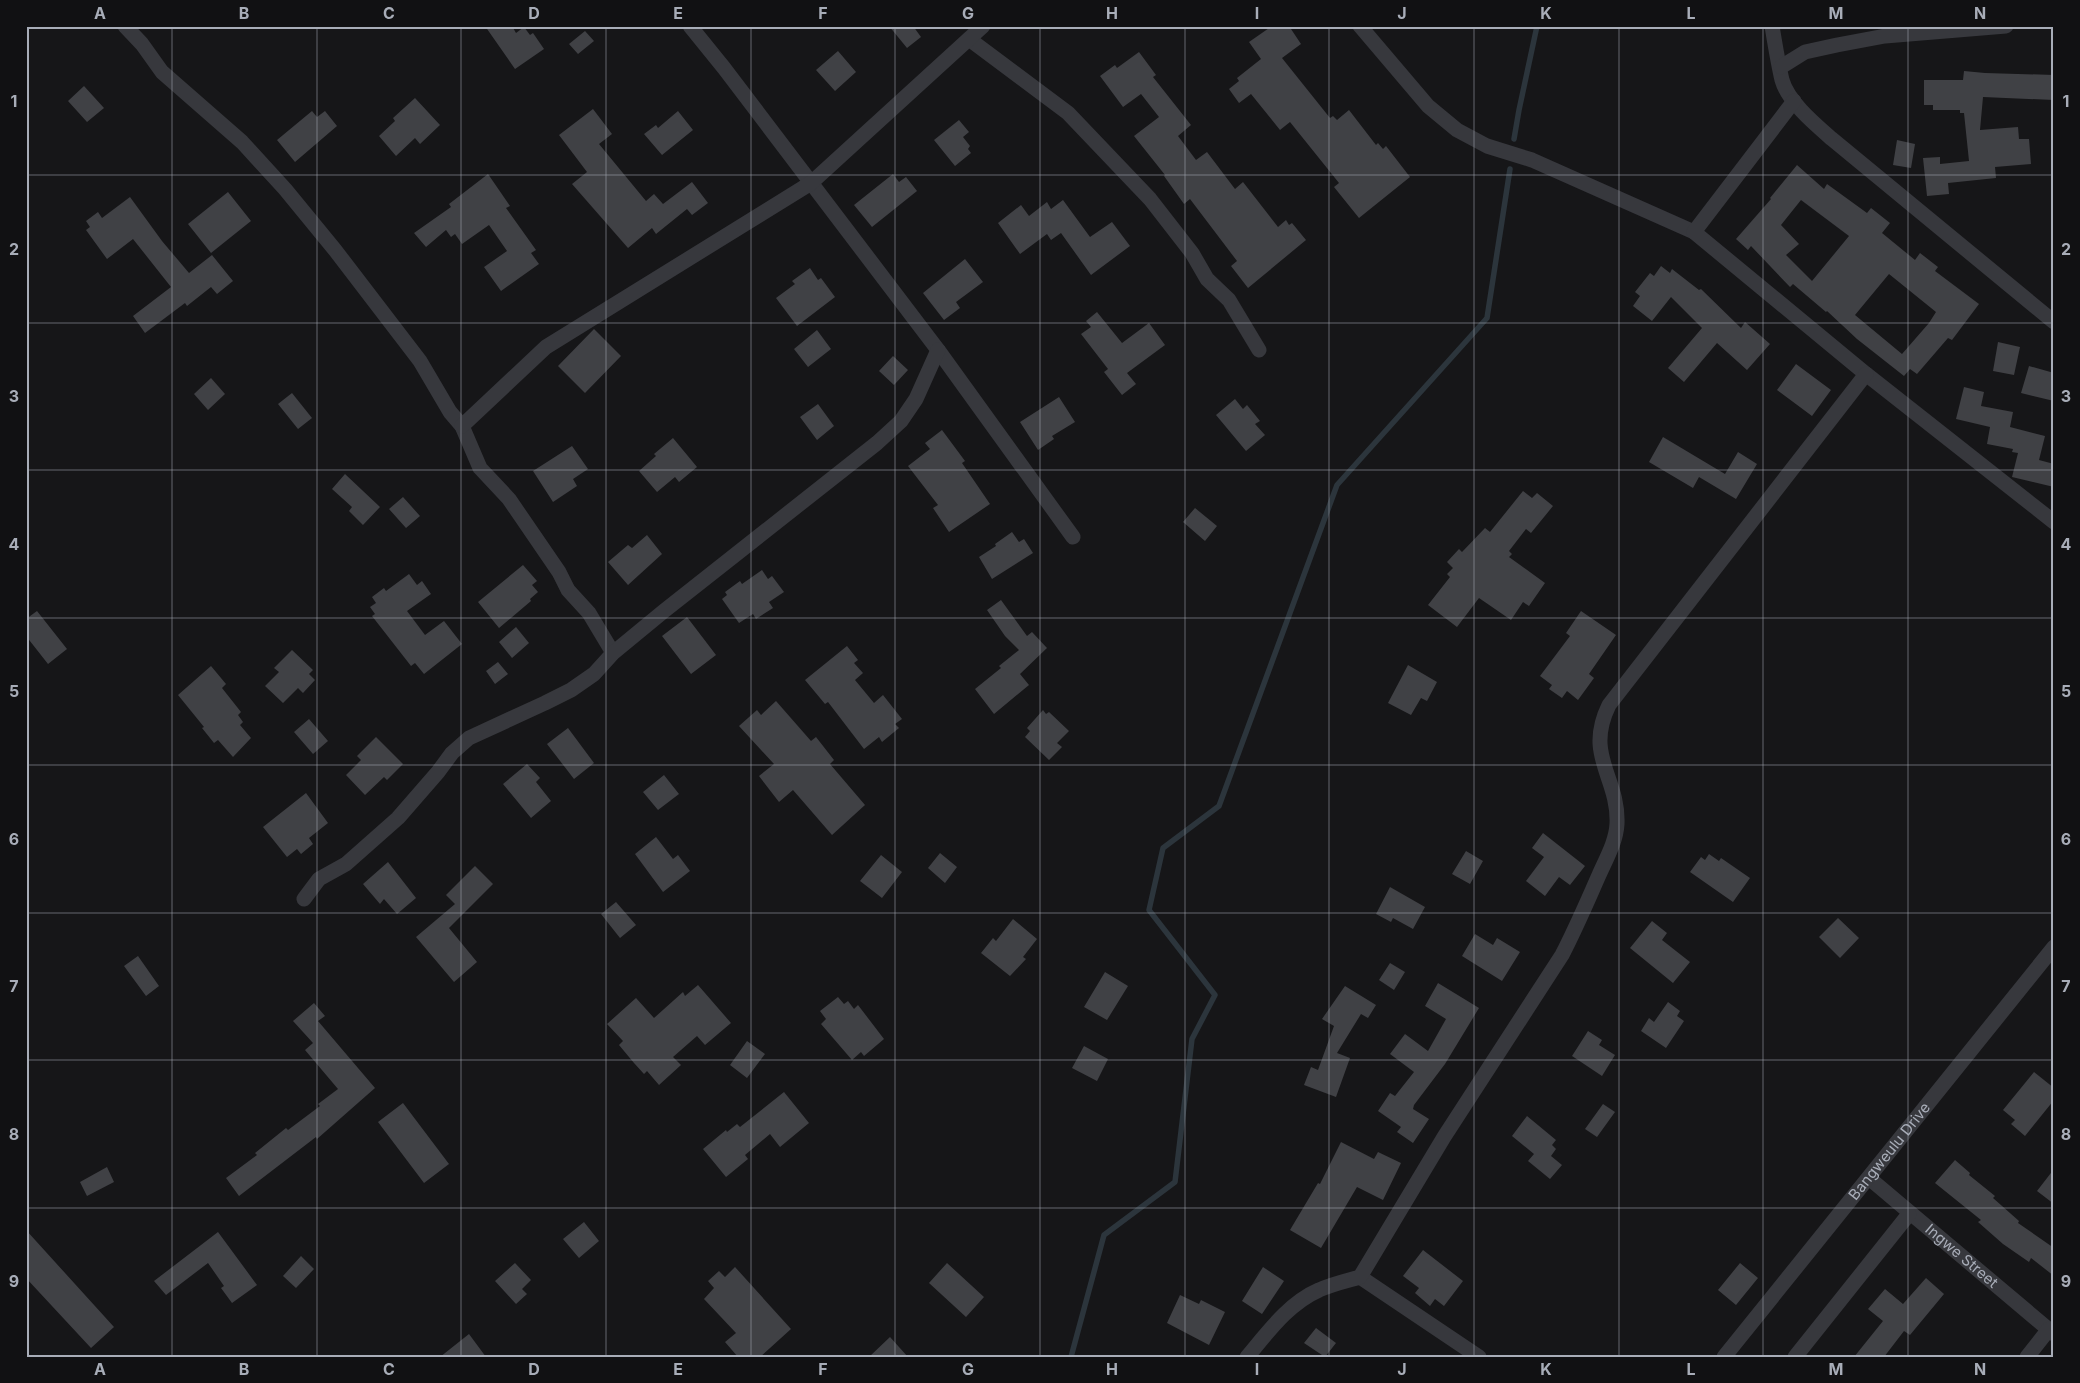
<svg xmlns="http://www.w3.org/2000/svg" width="2080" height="1383" font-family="Inter,sans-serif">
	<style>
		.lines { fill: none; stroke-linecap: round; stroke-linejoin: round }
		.stream { stroke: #2c353c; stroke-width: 5.5 }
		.building { fill: #404145; fill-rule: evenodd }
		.minor { stroke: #37383d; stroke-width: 15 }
		.grid { fill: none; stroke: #a8adb8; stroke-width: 1; stroke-opacity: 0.55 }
		.labels { text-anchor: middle; stroke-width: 4.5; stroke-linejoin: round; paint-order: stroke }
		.street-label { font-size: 15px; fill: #a8adb8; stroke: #111113 }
		.neatline { fill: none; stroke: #a8adb8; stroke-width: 2 }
		.grid-label { font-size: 16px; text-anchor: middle; font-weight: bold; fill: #a8adb8 }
	</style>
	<rect width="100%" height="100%" fill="#161618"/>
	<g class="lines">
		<!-- stream -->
		<path class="stream" d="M 1514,139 L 1519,110 L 1537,26
			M 1071,1357 L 1104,1235 L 1175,1182 L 1192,1039 L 1215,995 L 1149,910 L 1163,848 L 1219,806 L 1337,485 L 1487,318 L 1510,169"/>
	</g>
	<!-- building -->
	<path class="building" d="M 485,26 L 512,26 L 516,33 L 524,27 L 530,35 L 533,33 L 544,49 L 515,69 Z
		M 889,26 L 913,26 L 921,37 L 907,48 Z
		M 1272,26 L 1289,26 L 1301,44 L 1282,58 L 1330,118 L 1333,116 L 1337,120 L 1349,110 L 1376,145 L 1378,143 L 1383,149 L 1386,146 L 1410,177 L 1359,218 L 1334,187 L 1339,183 L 1290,122 L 1280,130 L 1251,94 L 1239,103 L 1229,89 L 1239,81 L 1237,78 L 1261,59 L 1249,42 Z
		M 585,31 L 594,41 L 578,54 L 569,44 Z
		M 838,51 L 856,72 L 835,91 L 816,70 Z
		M 1139,52 L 1156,75 L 1153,77 L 1191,125 L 1178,136 L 1196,160 L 1207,152 L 1235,189 L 1243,182 L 1278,227 L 1286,220 L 1289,225 L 1292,223 L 1306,240 L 1248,288 L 1231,266 L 1237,261 L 1190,199 L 1184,204 L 1164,176 L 1165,175 L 1134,136 L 1159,117 L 1141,94 L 1123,107 L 1100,76 L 1115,65 L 1117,68 Z
		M 1964,71 L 1985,73 L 2054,75 L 2054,100 L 1983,97 L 1980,130 L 2018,127 L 2019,139 L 2029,139 L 2031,164 L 1995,167 L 1996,178 L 1948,183 L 1949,194 L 1927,196 L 1923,158 L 1940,157 L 1940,164 L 1969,161 L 1964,113 L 1960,113 L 1960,110 L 1933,110 L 1933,105 L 1924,105 L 1924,80 L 1963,80 Z
		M 84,86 L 104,108 L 87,122 L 68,101 Z
		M 415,98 L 440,125 L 420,144 L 415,138 L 396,156 L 379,136 L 395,121 L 393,118 Z
		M 593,109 L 612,134 L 599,144 L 646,201 L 654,194 L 663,204 L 692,182 L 708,203 L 692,215 L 687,209 L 656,234 L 652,228 L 628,248 L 572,184 L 587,172 L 559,135 Z
		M 312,111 L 317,117 L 325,111 L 337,126 L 295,162 L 277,140 Z
		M 678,111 L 693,130 L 662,155 L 644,134 L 656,125 L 658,128 Z
		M 959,120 L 969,132 L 963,137 L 970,146 L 968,149 L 971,153 L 955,166 L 934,140 Z
		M 1897,140 L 1915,144 L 1911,168 L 1893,165 Z
		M 1797,165 L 1824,189 L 1827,184 L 1867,213 L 1871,208 L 1890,223 L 1882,233 L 1915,260 L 1920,253 L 1938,267 L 1935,271 L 1979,304 L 1952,340 L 1948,338 L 1917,374 L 1910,369 L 1904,376 L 1857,339 L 1827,311 L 1826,312 L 1793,284 L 1790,287 L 1751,246 L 1748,250 L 1736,239 L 1771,199 L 1770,198 ZM 1801,200 L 1849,236 L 1812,281 L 1786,255 L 1799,244 L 1781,225 ZM 1889,274 L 1936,312 L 1929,323 L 1902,354 L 1855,315 Z
		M 488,174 L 510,206 L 506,208 L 536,250 L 531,253 L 539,264 L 501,291 L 484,267 L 507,251 L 489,225 L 462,244 L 455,234 L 451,237 L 446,230 L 426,247 L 414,233 L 451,207 L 449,204 Z
		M 893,174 L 899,182 L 906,177 L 917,191 L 872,227 L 854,205 Z
		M 228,192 L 251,221 L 211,253 L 188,224 Z
		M 130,197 L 162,241 L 189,273 L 212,255 L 233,281 L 217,294 L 211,287 L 187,306 L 185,303 L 145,333 L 133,316 L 171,287 L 133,239 L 107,259 L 86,230 L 90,227 L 86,221 L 98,212 L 102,218 Z
		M 1063,200 L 1090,237 L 1112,222 L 1130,246 L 1091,275 L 1061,233 L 1051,240 L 1047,234 L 1020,254 L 998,223 L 1021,205 L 1029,216 L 1047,202 L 1051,209 Z
		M 965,259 L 983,282 L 956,302 L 960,308 L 944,320 L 923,293 Z
		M 1661,266 L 1670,273 L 1672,269 L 1699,290 L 1701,289 L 1741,328 L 1745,322 L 1770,344 L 1747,370 L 1717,343 L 1684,382 L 1668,368 L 1702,328 L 1671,297 L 1652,321 L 1633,306 L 1640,296 L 1635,292 L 1650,273 L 1654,276 Z
		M 810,268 L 818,280 L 821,278 L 835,297 L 797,326 L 776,298 L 795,284 L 792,281 Z
		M 1097,312 L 1122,343 L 1149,323 L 1165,345 L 1127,373 L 1136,384 L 1122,395 L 1104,372 L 1108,369 L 1081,334 L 1091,327 L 1086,321 Z
		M 594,329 L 621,356 L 585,393 L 558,366 Z
		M 817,330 L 831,349 L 808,367 L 794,349 Z
		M 1998,342 L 2020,347 L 2014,375 L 1993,371 Z
		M 893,356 L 908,370 L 894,385 L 879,371 Z
		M 1796,364 L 1831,390 L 1812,416 L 1777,390 Z
		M 2029,366 L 2054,373 L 2054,401 L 2021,393 Z
		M 211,378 L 225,394 L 208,410 L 194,394 Z
		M 1964,387 L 1984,392 L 1981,406 L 2013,412 L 2010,427 L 2045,436 L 2039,460 L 2054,464 L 2054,487 L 2012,477 L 2018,453 L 2012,452 L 2013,449 L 1987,444 L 1990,427 L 1956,419 Z
		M 292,393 L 312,418 L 298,429 L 278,404 Z
		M 1059,397 L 1075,422 L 1052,436 L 1054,439 L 1038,450 L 1020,422 Z
		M 1235,399 L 1243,409 L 1247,405 L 1260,421 L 1255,424 L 1265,435 L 1246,451 L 1216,415 Z
		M 818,404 L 834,426 L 817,440 L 800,417 Z
		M 942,430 L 965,461 L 962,463 L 990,504 L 949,532 L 933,508 L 938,505 L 908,466 L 930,449 L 925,443 Z
		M 1663,437 L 1725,474 L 1738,452 L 1757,464 L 1736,499 L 1699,477 L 1693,488 L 1649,462 Z
		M 673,438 L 697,467 L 679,482 L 675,477 L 657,492 L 639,471 L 656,456 L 654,454 Z
		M 572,446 L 588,469 L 573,479 L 577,486 L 553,502 L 533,471 Z
		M 345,474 L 380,507 L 363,525 L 349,511 L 352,507 L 332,489 Z
		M 1523,491 L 1532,498 L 1537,493 L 1553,506 L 1531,533 L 1526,529 L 1509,551 L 1512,554 L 1509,557 L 1545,583 L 1529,606 L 1523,602 L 1511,620 L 1479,598 L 1457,627 L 1428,605 L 1450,577 L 1447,574 L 1453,568 L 1447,562 L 1459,549 L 1462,552 L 1485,528 L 1490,532 Z
		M 403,497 L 420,516 L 406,528 L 389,509 Z
		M 1195,508 L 1217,526 L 1205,541 L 1183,522 Z
		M 1012,532 L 1019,542 L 1024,539 L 1033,553 L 992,579 L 979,557 L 996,546 L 995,544 Z
		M 647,535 L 662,554 L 628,585 L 608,562 L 628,545 L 632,548 Z
		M 523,565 L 537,581 L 532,585 L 538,592 L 530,599 L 531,601 L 499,628 L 478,602 Z
		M 762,570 L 768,579 L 772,576 L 784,592 L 769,602 L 773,608 L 756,619 L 753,614 L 739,623 L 722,599 L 727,595 L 725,592 L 740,581 L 742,584 Z
		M 409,574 L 417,585 L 422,581 L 431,594 L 407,611 L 425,635 L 444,621 L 462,644 L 424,674 L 415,663 L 411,666 L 372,616 L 375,614 L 370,607 L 376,603 L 372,597 L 384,588 L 386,591 Z
		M 1001,600 L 1027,636 L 1032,632 L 1047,648 L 1020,674 L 1029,685 L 994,714 L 975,689 L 1001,668 L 999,666 L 1019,650 L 1005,636 L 987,610 Z
		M 37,611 L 67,649 L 48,664 L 26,636 L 26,619 Z
		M 1581,611 L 1616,635 L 1589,674 L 1594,678 L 1578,700 L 1567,691 L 1562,698 L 1549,689 L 1552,685 L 1540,676 L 1570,636 L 1566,633 Z
		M 687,617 L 716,655 L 691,674 L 662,636 Z
		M 516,627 L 529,643 L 512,658 L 499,642 Z
		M 847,646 L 858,660 L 854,663 L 863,673 L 855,680 L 874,703 L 883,695 L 902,719 L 895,724 L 899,728 L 882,742 L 879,737 L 864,749 L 828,702 L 825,704 L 805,680 Z
		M 292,650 L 313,670 L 309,674 L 315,680 L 303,693 L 298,688 L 283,703 L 265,686 L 279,672 L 274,668 Z
		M 498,662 L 508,674 L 495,684 L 486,671 Z
		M 1408,665 L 1437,682 L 1427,701 L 1421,698 L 1411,715 L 1388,703 Z
		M 211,666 L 226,684 L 222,688 L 241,712 L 238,715 L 243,722 L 240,725 L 251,738 L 233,757 L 218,740 L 214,743 L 202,728 L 204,727 L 178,695 Z
		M 776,701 L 811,741 L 816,737 L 834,760 L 830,764 L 865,805 L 832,835 L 793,790 L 779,802 L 759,776 L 774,764 L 739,726 L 757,710 L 761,715 Z
		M 1043,710 L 1046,714 L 1049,712 L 1069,731 L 1057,743 L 1062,747 L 1049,760 L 1025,737 L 1030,731 L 1027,728 Z
		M 309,719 L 328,741 L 313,754 L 294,732 Z
		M 568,728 L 594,763 L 574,779 L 547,744 Z
		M 376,737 L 403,764 L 387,780 L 384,777 L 365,795 L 346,775 L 361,760 L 357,756 Z
		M 527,764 L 540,778 L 536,782 L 551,801 L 531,818 L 503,784 Z
		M 664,775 L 679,794 L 658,810 L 643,792 Z
		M 306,793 L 328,823 L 309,838 L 313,844 L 301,854 L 297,849 L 287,857 L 263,827 Z
		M 1543,833 L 1585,866 L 1570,885 L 1559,877 L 1545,896 L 1526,881 L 1544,857 L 1532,848 Z
		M 656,837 L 673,859 L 678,855 L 690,871 L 663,892 L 635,854 Z
		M 1466,851 L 1483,861 L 1470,884 L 1452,874 Z
		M 940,853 L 957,867 L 945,883 L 928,868 Z
		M 1709,854 L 1719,861 L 1721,858 L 1750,878 L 1733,902 L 1690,872 L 1701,857 L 1705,860 Z
		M 881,855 L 902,872 L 882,898 L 860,881 Z
		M 388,862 L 416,898 L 397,914 L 384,899 L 380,904 L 363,884 Z
		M 475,866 L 493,884 L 449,928 L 477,962 L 454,982 L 416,937 L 455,904 L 446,895 Z
		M 1390,887 L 1425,907 L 1413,929 L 1393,918 L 1391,922 L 1376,914 Z
		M 616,902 L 636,925 L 620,938 L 601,914 Z
		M 1838,918 L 1859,938 L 1840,958 L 1819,937 Z
		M 1013,919 L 1037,939 L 1023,957 L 1026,959 L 1010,976 L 981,953 L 993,938 L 996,941 Z
		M 1652,921 L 1667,933 L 1662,940 L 1690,962 L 1673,983 L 1630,948 Z
		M 1475,934 L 1493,945 L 1497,938 L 1520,952 L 1502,981 L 1462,956 Z
		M 138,956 L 159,986 L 146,996 L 124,966 Z
		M 1390,963 L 1405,972 L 1394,990 L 1379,980 Z
		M 1105,972 L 1128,986 L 1107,1020 L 1084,1007 Z
		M 1438,983 L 1479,1008 L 1445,1064 L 1414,1105 L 1413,1109 L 1429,1119 L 1413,1143 L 1397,1132 L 1401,1127 L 1378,1111 L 1390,1093 L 1395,1096 L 1414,1072 L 1390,1054 L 1405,1034 L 1428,1051 L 1446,1019 L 1425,1006 Z
		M 698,985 L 731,1023 L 705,1045 L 697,1036 L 673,1057 L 681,1065 L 659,1085 L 647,1071 L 644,1074 L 634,1063 L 619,1045 L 623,1041 L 607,1024 L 636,998 L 654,1018 L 683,992 L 685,996 Z
		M 1345,986 L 1376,1005 L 1368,1018 L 1361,1014 L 1337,1053 L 1350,1058 L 1336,1097 L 1304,1085 L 1311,1067 L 1318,1070 L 1334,1026 L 1322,1019 Z
		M 838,997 L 844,1004 L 848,1001 L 854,1009 L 858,1005 L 884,1039 L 864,1056 L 861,1052 L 852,1060 L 821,1024 L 826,1019 L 820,1011 Z
		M 1668,1002 L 1680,1011 L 1677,1016 L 1684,1021 L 1666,1048 L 1641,1031 L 1649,1018 L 1654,1022 Z
		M 314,1003 L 325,1016 L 318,1021 L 375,1088 L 317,1139 L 316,1137 L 239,1196 L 226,1178 L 257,1155 L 255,1153 L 286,1128 L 288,1130 L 320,1106 L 318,1104 L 338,1089 L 305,1050 L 313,1043 L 293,1021 Z
		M 1588,1031 L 1602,1040 L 1599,1045 L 1615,1055 L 1602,1076 L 1572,1056 Z
		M 747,1041 L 765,1054 L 747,1078 L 730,1065 Z
		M 1084,1046 L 1108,1059 L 1097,1081 L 1072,1068 Z
		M 2034,1072 L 2054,1088 L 2054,1100 L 2025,1136 L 2011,1124 L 2015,1120 L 2003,1110 Z
		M 784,1092 L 809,1123 L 780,1147 L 770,1134 L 745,1155 L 748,1159 L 726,1177 L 703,1149 L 726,1130 L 727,1132 L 737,1124 L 740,1127 Z
		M 403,1103 L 449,1164 L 424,1183 L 378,1122 Z
		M 1603,1104 L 1615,1112 L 1597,1137 L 1585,1129 Z
		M 1527,1116 L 1556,1140 L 1552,1145 L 1556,1149 L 1551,1156 L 1562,1165 L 1550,1179 L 1528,1161 L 1534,1154 L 1512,1136 Z
		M 1341,1142 L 1374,1159 L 1378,1152 L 1401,1163 L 1383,1200 L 1357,1187 L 1321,1248 L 1290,1230 L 1318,1183 L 1320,1184 Z
		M 1955,1160 L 1970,1173 L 1969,1175 L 1995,1196 L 1993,1198 L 2019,1221 L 2018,1223 L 2054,1248 L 2054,1276 L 2031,1258 L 2029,1262 L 2003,1244 L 1978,1222 L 1981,1220 L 1935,1183 Z
		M 107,1167 L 114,1182 L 87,1196 L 80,1182 Z
		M 2054,1169 L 2054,1204 L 2037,1191 Z
		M 584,1222 L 599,1241 L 579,1258 L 563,1239 Z
		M 26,1230 L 114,1327 L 91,1348 L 26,1278 Z
		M 218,1232 L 257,1285 L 232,1303 L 221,1288 L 224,1286 L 208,1263 L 166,1295 L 154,1281 Z
		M 1423,1250 L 1463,1281 L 1444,1306 L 1435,1299 L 1430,1306 L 1415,1293 L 1419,1288 L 1403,1276 Z
		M 301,1256 L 314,1269 L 296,1288 L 283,1276 Z
		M 515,1263 L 531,1280 L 522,1289 L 527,1294 L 516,1304 L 495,1281 Z
		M 947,1263 L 984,1297 L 966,1317 L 929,1283 Z
		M 1740,1263 L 1758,1278 L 1736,1305 L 1718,1290 Z
		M 735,1267 L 791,1329 L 760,1357 L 738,1357 L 725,1342 L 736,1333 L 704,1299 L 714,1288 L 708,1281 L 719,1271 L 725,1277 Z
		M 1263,1267 L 1284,1281 L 1262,1314 L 1242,1301 Z
		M 1926,1278 L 1944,1294 L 1910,1335 L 1904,1331 L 1884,1357 L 1854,1357 L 1883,1321 L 1868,1309 L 1885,1289 L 1903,1304 Z
		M 1180,1295 L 1199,1304 L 1201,1300 L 1225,1312 L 1209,1345 L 1167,1323 Z
		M 1316,1328 L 1336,1343 L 1325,1357 L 1304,1343 Z
		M 469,1334 L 486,1357 L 440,1357 Z
		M 890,1337 L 908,1357 L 869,1357 Z"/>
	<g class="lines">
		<!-- minor -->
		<g class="minor">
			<path d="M 125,26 L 142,44 L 162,72 L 242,142 L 285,189 L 335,250 L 420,361 L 450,412 L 462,426 L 480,468 L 509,499 L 559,572 L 568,590 L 589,613 L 613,653"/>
			<path d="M 690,26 L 724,68 L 938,350 L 1073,537"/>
			<path d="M 1360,26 L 1428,106 L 1457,130 L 1487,146 L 1532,160 L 1694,232"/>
			<path d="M 1772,26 C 1775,44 1778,63 1782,80 C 1788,102 1816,125 1832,139 L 2054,322"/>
			<path d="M 969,39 L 1068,113 L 1150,199 L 1192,253 L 1207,279 L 1229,300 L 1259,350"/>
			<path d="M 1781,67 L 1805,52 L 1837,45 L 1885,36 L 2006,26"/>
			<path d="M 1794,101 L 1694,232 L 1866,374 L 2054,522"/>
			<path d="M 462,426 L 546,347 L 811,183 L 983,26"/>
			<path d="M 304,899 L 319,879 L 346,864 L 398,818 L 438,772 L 452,753 L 469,738 L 545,703 L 571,690 L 594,674 L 613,653 L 664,611 L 877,443 L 901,421 L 916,399 L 938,350"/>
			<path id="s1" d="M 1869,1178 L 2054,1334"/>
			<path d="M 1360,1277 L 1479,1357"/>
			<path d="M 1247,1357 C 1268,1332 1289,1303 1319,1290 C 1332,1284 1346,1281 1360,1277 L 1444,1137 L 1562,955 C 1576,928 1587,902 1599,875 C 1606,859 1616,842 1617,824 C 1619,777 1584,756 1609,705 L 1866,374"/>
			<path id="s2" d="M 1724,1357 L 2054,947"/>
			<path d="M 1795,1357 L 1909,1214"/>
			<path d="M 2027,1357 L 2049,1329"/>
		</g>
	</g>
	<!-- grid -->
	<path class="grid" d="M 172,26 L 172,1357M 317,26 L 317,1357M 461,26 L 461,1357M 606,26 L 606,1357M 751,26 L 751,1357M 895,26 L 895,1357M 1040,26 L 1040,1357M 1185,26 L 1185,1357M 1329,26 L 1329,1357M 1474,26 L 1474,1357M 1619,26 L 1619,1357M 1763,26 L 1763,1357M 1908,26 L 1908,1357M 26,175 L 2054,175M 26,323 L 2054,323M 26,470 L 2054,470M 26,618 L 2054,618M 26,765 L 2054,765M 26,913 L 2054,913M 26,1060 L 2054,1060M 26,1208 L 2054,1208"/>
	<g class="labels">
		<!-- street labels -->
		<g class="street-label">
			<text dy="5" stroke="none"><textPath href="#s2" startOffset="264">Bangweulu Drive</textPath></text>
			<text dy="5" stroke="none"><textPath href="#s1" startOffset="121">Ingwe Street</textPath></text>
		</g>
	</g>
	<!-- border -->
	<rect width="2080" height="1383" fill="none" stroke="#111113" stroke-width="55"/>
	<rect x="28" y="28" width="2024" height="1328" class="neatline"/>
	<g class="grid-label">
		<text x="100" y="19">A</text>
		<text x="244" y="19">B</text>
		<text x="389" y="19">C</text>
		<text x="534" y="19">D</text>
		<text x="678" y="19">E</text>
		<text x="823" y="19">F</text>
		<text x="968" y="19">G</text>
		<text x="1112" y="19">H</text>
		<text x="1257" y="19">I</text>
		<text x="1402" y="19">J</text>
		<text x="1546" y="19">K</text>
		<text x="1691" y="19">L</text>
		<text x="1836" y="19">M</text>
		<text x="1980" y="19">N</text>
		<text x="14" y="107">1</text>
		<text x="2066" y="107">1</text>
		<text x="14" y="255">2</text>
		<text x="2066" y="255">2</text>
		<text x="14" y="402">3</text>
		<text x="2066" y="402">3</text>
		<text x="14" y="550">4</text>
		<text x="2066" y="550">4</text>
		<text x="14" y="697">5</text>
		<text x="2066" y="697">5</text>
		<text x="14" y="845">6</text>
		<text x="2066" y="845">6</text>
		<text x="14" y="992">7</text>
		<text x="2066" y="992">7</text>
		<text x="14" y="1140">8</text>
		<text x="2066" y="1140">8</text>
		<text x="14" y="1287">9</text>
		<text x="2066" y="1287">9</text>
		<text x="100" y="1375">A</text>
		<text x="244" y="1375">B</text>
		<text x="389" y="1375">C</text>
		<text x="534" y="1375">D</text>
		<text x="678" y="1375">E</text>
		<text x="823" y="1375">F</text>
		<text x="968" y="1375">G</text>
		<text x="1112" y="1375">H</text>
		<text x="1257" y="1375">I</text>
		<text x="1402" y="1375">J</text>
		<text x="1546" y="1375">K</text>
		<text x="1691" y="1375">L</text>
		<text x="1836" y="1375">M</text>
		<text x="1980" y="1375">N</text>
	</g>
</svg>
